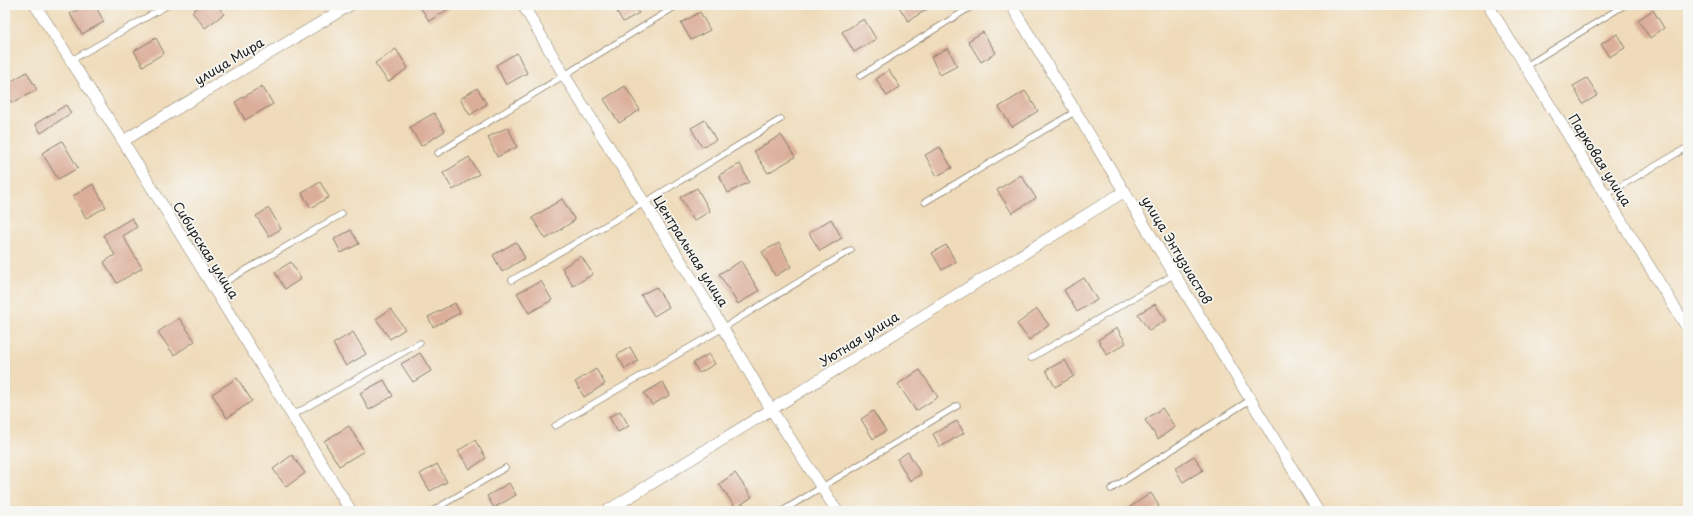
<svg xmlns="http://www.w3.org/2000/svg" width="1693" height="516" font-family="'Playpen Sans',sans-serif">
	<style>
		.building { fill: #dbae9a }
		.lines { fill: none; stroke-linecap: round; stroke-linejoin: round }
		.lane-casing { stroke: #867c6a; stroke-width: 7 }
		.street-casing { stroke: #867c6a; stroke-width: 12 }
		.lane { stroke: #fff; stroke-width: 5.5 }
		.street { stroke: #fff; stroke-width: 11 }
		.labels { text-anchor: middle; stroke-width: 3.5; stroke-linejoin: round; paint-order: stroke }
		.street-label { font-size: 13px; fill: #1c1c1c; stroke: #f6f6f2 }
	</style>
	<rect width="100%" height="100%" fill="#f6f6f2"/>
	<filter id="ink" filterUnits="userSpaceOnUse"><feTurbulence type="fractalNoise" baseFrequency=".025" numOctaves="2"/><feDisplacementMap in="SourceGraphic" scale="8" xChannelSelector="R" yChannelSelector="G"/><feConvolveMatrix kernelMatrix="1 2 1 2 8 2 1 2 1" color-interpolation-filters="sRGB"/></filter>
	<filter id="wash" filterUnits="userSpaceOnUse"><feTurbulence type="fractalNoise" baseFrequency=".012" numOctaves="4" result="noise"/><feDisplacementMap in="SourceGraphic" scale="16" xChannelSelector="R" yChannelSelector="G"/><feGaussianBlur stdDeviation="0.9" result="paint"/><feColorMatrix in="noise" values="0 0 0 0 0 0 0 0 0 0 0 0 0 0 0 0 0 1.4 0 .05"/><feComposite in="paint" operator="in"/></filter>
	<g filter="url(#wash)">
		<rect width="100%" height="100%" fill="#efdbb9"/>
		<g id="blocks">
			<!-- building -->
			<path class="building" d="M 86,5 L 95,5 L 104,22 L 82,34 L 70,14 Z
				M 201,5 L 217,5 L 224,14 L 205,28 L 192,12 Z
				M 419,5 L 455,5 L 429,21 Z
				M 613,5 L 634,5 L 639,13 L 623,22 Z
				M 898,5 L 934,5 L 908,21 Z
				M 1653,10 L 1664,28 L 1650,38 L 1638,20 Z
				M 700,12 L 710,30 L 691,40 L 681,23 Z
				M 864,19 L 876,39 L 854,52 L 842,32 Z
				M 983,32 L 996,53 L 981,62 L 968,41 Z
				M 1617,34 L 1625,48 L 1609,57 L 1601,44 Z
				M 156,38 L 164,53 L 143,66 L 134,51 Z
				M 948,48 L 957,66 L 940,75 L 931,57 Z
				M 396,49 L 408,68 L 388,82 L 375,63 Z
				M 517,53 L 527,73 L 506,85 L 496,65 Z
				M 889,70 L 900,87 L 887,96 L 876,79 Z
				M 27,72 L 37,90 L 12,103 L 5,90 L 5,85 Z
				M 1587,78 L 1598,95 L 1583,104 L 1573,86 Z
				M 262,86 L 273,104 L 245,120 L 235,102 Z
				M 625,86 L 640,110 L 619,123 L 604,99 Z
				M 477,88 L 487,104 L 470,115 L 460,99 Z
				M 1025,91 L 1038,111 L 1012,127 L 999,107 Z
				M 66,105 L 71,113 L 41,133 L 35,124 Z
				M 434,113 L 445,131 L 421,146 L 410,127 Z
				M 705,120 L 716,140 L 702,147 L 691,128 Z
				M 508,127 L 517,147 L 497,157 L 488,137 Z
				M 781,135 L 795,157 L 768,173 L 754,151 Z
				M 62,141 L 78,168 L 58,179 L 42,153 Z
				M 940,147 L 952,168 L 937,176 L 925,155 Z
				M 469,157 L 479,174 L 453,190 L 443,173 Z
				M 740,164 L 749,182 L 728,193 L 719,175 Z
				M 1021,175 L 1036,198 L 1012,213 L 997,190 Z
				M 320,182 L 329,197 L 311,208 L 302,193 Z
				M 93,184 L 106,207 L 86,218 L 73,196 Z
				M 697,188 L 710,211 L 694,221 L 680,197 Z
				M 562,199 L 575,220 L 546,239 L 532,218 Z
				M 269,208 L 281,229 L 269,236 L 256,216 Z
				M 132,218 L 137,227 L 123,236 L 142,268 L 117,283 L 104,262 L 115,255 L 103,235 Z
				M 831,219 L 842,238 L 820,251 L 809,233 Z
				M 351,230 L 359,244 L 341,253 L 334,239 Z
				M 516,242 L 525,258 L 502,272 L 493,255 Z
				M 779,243 L 791,267 L 775,276 L 762,252 Z
				M 946,245 L 956,262 L 942,270 L 932,253 Z
				M 581,256 L 593,274 L 573,286 L 562,268 Z
				M 741,261 L 759,291 L 738,304 L 719,274 Z
				M 291,262 L 301,279 L 285,289 L 275,272 Z
				M 1084,278 L 1097,300 L 1077,312 L 1064,290 Z
				M 541,281 L 552,300 L 529,313 L 517,293 Z
				M 656,287 L 669,307 L 654,316 L 641,295 Z
				M 455,303 L 460,313 L 433,327 L 428,317 Z
				M 1155,304 L 1166,320 L 1149,331 L 1138,314 Z
				M 391,309 L 405,329 L 390,339 L 376,319 Z
				M 1037,309 L 1049,325 L 1029,340 L 1017,324 Z
				M 179,318 L 195,341 L 174,355 L 158,332 Z
				M 1117,328 L 1126,343 L 1107,355 L 1098,340 Z
				M 353,332 L 366,354 L 346,366 L 333,344 Z
				M 630,347 L 638,361 L 625,369 L 617,355 Z
				M 420,353 L 431,371 L 413,382 L 401,364 Z
				M 709,354 L 715,364 L 699,373 L 693,363 Z
				M 1065,360 L 1074,376 L 1055,387 L 1046,370 Z
				M 596,369 L 605,384 L 584,397 L 575,382 Z
				M 920,370 L 938,397 L 916,411 L 898,384 Z
				M 237,378 L 252,401 L 227,418 L 212,394 Z
				M 384,380 L 393,396 L 369,410 L 360,393 Z
				M 663,382 L 670,395 L 652,405 L 644,393 Z
				M 1162,408 L 1175,427 L 1158,439 L 1145,420 Z
				M 620,411 L 629,426 L 618,432 L 609,417 Z
				M 873,411 L 886,431 L 873,439 L 861,419 Z
				M 957,421 L 964,433 L 940,447 L 933,434 Z
				M 349,426 L 364,451 L 339,466 L 324,441 Z
				M 475,440 L 486,458 L 470,469 L 458,451 Z
				M 908,452 L 921,474 L 910,481 L 897,459 Z
				M 292,455 L 305,473 L 286,487 L 273,469 Z
				M 1194,456 L 1203,470 L 1183,482 L 1175,468 Z
				M 437,464 L 447,482 L 430,491 L 420,474 Z
				M 735,473 L 752,497 L 736,508 L 719,484 Z
				M 509,483 L 516,495 L 494,508 L 487,496 Z
				M 1151,493 L 1159,506 L 1152,511 L 1124,511 Z"/>
		</g>
	</g>
	<g filter="url(#ink)">
		<use href="#blocks" fill-opacity="0" stroke="#867c6a" stroke-width="1"/>
		<g class="lines">
			<!-- lane casing -->
			<g class="lane-casing">
				<path id="lane" d="M 70,61 L 168,5
					M 1526,66 L 1623,6
					M 860,76 L 974,5
					M 438,153 L 678,5
					M 1605,195 L 1688,147
					M 925,202 L 1076,111
					M 512,280 L 644,203 L 781,119
					M 213,289 L 342,214
					M 1031,358 L 1175,274
					M 293,415 L 420,343
					M 555,426 L 723,328 L 851,250
					M 1111,489 L 1250,400
					M 432,511 L 505,468
					M 782,511 L 957,406"/>
			</g>
			<!-- street casing -->
			<g class="street-casing">
				<path id="street" d="M 35,5 L 123,141 L 351,511
					M 523,5 L 564,75 L 723,328 L 771,409 L 837,511
					M 1011,5 L 1318,511
					M 1488,5 L 1688,329
					M 123,141 L 350,5
					M 607,511 L 1125,191"/>
			</g>
			<!-- lane -->
			<use href="#lane" class="lane"/>
			<!-- street -->
			<use href="#street" class="street"/>
		</g>
	</g>
	<g class="labels">
		<!-- street labels -->
		<g class="street-label">
			<text transform="translate(229 61) rotate(-31)" y="5">улица Мира</text>
			<text transform="translate(1600 160) rotate(58)" y="5">Парковая улица</text>
			<text transform="translate(206 250) rotate(58)" y="5">Сибирская улица</text>
			<text transform="translate(1177 250) rotate(59)" y="5">улица Энтузиастов</text>
			<text transform="translate(691 251) rotate(58)" y="5">Центральная улица</text>
			<text transform="translate(859 339) rotate(-32)" y="5">Уютная улица</text>
		</g>
	</g>
	<!-- margin -->
	<rect width="1693" height="516" fill="none" stroke="#f6f6f2" stroke-width="20"/>
</svg>
